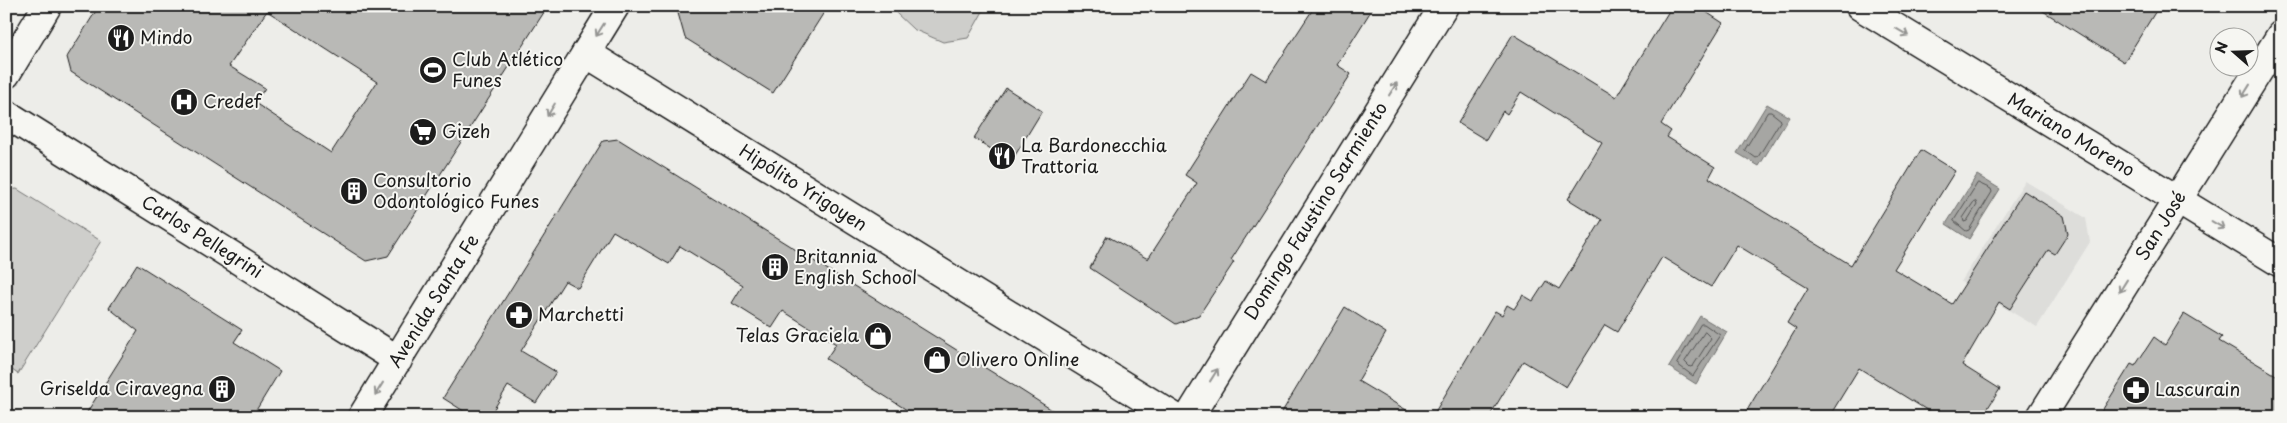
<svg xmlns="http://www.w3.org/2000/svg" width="2287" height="423" font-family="'Playpen Sans',sans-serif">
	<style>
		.built { fill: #ddddda }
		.green { fill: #cececb; stroke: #757574 }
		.water { fill: #a6a6a3; stroke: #6f6f6d }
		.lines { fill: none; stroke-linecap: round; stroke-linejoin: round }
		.shore { stroke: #535352; stroke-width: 1 }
		.building { fill: #b9b9b6; stroke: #1c1c1c; fill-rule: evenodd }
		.minor-casing { stroke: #1c1c1c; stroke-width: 31 }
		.major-casing { stroke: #1c1c1c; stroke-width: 31 }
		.minor { stroke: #f6f6f2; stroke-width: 28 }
		.major { stroke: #f6f6f2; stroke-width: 28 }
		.oneway { stroke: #949492 }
		.labels { text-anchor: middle; stroke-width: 4; stroke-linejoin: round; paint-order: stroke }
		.poi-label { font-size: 18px; fill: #1c1c1c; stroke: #f6f6f2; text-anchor: start }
		.street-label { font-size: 18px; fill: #1c1c1c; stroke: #f6f6f2 }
	</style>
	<rect width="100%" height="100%" fill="#edede9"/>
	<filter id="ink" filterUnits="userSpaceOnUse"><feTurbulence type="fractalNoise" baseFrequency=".02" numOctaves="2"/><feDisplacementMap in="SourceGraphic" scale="10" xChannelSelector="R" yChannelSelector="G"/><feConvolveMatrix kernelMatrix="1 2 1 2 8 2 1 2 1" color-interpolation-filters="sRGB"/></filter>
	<g filter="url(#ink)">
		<!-- built -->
		<path class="built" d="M 2025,181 L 2086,218 L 2090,242 L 2037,327 L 1961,282 Z"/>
		<!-- green -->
		<path class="green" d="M 897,6 L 986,6 L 968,38 L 943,42 L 913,29 L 896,13 Z
			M 17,189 L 101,241 L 18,374 L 6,366 L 6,190 Z"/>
		<!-- water -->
		<path class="water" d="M 1767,104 L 1789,117 L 1759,166 L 1737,153 Z
			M 1977,175 L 2000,189 L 1969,239 L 1946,224 Z
			M 1700,316 L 1727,332 L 1696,384 L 1669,367 Z"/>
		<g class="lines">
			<!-- shore -->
			<path class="shore" d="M 1768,112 L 1771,112 L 1781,120 L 1758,157 L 1756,158 L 1745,150 Z
				M 1978,183 L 1991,189 L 1992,192 L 1969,230 L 1966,231 L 1954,221 Z
				M 1976,202 L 1977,205 L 1967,221 L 1964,222 L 1963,218 L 1973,203 Z
				M 1701,324 L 1704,324 L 1720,335 L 1693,376 L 1677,364 Z
				M 1705,332 L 1711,338 L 1693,366 L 1690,367 L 1685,362 Z"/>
		</g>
		<!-- building -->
		<path class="building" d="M 99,6 L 548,6 L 388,256 L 366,261 L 71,72 L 67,57 ZM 267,11 L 377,82 L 331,153 L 255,103 L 265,88 L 229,66 Z
			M 676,6 L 828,6 L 773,93 L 685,38 Z
			M 1315,6 L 1374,6 L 1337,65 L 1351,74 L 1231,260 L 1234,262 L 1199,315 L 1176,324 L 1090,268 L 1107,236 L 1148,259 L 1197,183 L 1185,175 L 1251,72 L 1266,81 Z
			M 1672,6 L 1697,6 L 1723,23 L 1661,124 L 1671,131 L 1667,137 L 1715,167 L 1709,178 L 1851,265 L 1921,150 L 1955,171 L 1894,269 L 1952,304 L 2024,191 L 2064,216 L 2068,234 L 2055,254 L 2048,250 L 2010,309 L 1999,302 L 1962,365 L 2000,389 L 1982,417 L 1938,417 L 1859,368 L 1829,417 L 1743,417 L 1796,329 L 1787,323 L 1808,288 L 1737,245 L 1711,287 L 1662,257 L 1617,332 L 1605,325 L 1566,387 L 1523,361 L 1489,417 L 1432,417 L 1495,311 L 1502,315 L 1507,305 L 1514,309 L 1523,295 L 1533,301 L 1546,281 L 1559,289 L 1602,220 L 1568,199 L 1602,143 L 1521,92 L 1507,114 L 1503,111 L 1486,140 L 1458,123 L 1513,34 L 1616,97 Z
			M 2035,6 L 2159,6 L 2124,62 Z
			M 1006,88 L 1042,111 L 1011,162 L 974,138 Z
			M 618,139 L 1016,387 L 1063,417 L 918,417 L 826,359 L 836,344 L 783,311 L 772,328 L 732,303 L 743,285 L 680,246 L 669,264 L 613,231 L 578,288 L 565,281 L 521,351 L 556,372 L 536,403 L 508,386 L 489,417 L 473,417 L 443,398 L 603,141 Z
			M 137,264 L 242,330 L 234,342 L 280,371 L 252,417 L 84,417 L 138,331 L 109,308 Z
			M 1345,307 L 1386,333 L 1358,381 L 1418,417 L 1279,417 Z
			M 2184,314 L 2222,337 L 2219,341 L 2281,378 L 2281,417 L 2098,417 L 2131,364 L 2135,366 L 2154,337 L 2165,345 Z"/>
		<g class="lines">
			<!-- minor casing -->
			<g class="minor-casing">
				<path id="minor" d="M 1860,6 L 2281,263
					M 6,74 L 47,6
					M 6,114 L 398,360
					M 362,417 L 586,53
					M 2041,417 L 2281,35"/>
			</g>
			<!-- major casing -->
			<g class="major-casing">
				<path id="major" d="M 615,6 L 586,53 L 1174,417
					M 1189,417 L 1444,6"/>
			</g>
			<!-- minor -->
			<use href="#minor" class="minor"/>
			<!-- major -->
			<use href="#major" class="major"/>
		</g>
		<!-- one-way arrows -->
		<defs><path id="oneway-shaft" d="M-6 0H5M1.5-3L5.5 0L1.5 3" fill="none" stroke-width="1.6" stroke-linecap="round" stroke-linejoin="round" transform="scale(1.25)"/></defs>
		<g class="oneway">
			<use href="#oneway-shaft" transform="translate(600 30) rotate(122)"/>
			<use href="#oneway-shaft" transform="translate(1902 32) rotate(31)"/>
			<use href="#oneway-shaft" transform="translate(1393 89) rotate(-58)"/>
			<use href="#oneway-shaft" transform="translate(2246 91) rotate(122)"/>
			<use href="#oneway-shaft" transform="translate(551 110) rotate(121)"/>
			<use href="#oneway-shaft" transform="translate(2218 225) rotate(31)"/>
			<use href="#oneway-shaft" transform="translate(2123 286) rotate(122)"/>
			<use href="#oneway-shaft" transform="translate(1214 375) rotate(-58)"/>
			<use href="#oneway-shaft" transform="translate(379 389) rotate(122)"/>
		</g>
	</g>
	<!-- icons -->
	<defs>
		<g id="restaurant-disc" transform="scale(1.4375)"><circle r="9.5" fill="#1c1c1c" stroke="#f6f6f2"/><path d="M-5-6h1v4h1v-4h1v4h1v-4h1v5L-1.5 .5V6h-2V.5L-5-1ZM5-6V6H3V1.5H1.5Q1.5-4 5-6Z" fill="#fff"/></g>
		<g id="stadium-disc" transform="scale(1.4375)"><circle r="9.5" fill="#1c1c1c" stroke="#f6f6f2"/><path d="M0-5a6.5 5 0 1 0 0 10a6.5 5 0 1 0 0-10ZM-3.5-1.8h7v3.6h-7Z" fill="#fff"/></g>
		<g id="hospital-disc" transform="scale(1.4375)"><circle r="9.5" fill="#1c1c1c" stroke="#f6f6f2"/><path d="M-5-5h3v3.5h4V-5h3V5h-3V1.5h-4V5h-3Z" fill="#fff"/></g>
		<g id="supermarket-disc" transform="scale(1.4375)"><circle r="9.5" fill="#1c1c1c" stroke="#f6f6f2"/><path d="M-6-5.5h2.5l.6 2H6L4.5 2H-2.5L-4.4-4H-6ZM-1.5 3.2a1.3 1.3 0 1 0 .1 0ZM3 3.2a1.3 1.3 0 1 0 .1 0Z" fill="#fff"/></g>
		<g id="building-disc" transform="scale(1.4375)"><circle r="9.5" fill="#1c1c1c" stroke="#f6f6f2"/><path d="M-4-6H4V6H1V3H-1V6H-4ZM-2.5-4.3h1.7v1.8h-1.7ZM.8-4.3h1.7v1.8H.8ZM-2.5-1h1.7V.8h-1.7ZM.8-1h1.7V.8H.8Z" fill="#fff"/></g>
		<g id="pharmacy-disc" transform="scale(1.4375)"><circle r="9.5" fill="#1c1c1c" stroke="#f6f6f2"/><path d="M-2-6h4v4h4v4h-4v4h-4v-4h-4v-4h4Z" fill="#fff"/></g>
		<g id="shop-disc" transform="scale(1.4375)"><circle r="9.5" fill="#1c1c1c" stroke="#f6f6f2"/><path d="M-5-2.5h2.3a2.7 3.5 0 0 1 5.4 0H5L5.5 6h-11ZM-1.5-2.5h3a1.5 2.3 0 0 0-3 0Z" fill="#fff"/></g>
	</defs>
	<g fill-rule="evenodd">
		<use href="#restaurant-disc" x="121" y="38"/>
		<use href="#stadium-disc" x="433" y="70"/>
		<use href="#hospital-disc" x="184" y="102"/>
		<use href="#supermarket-disc" x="423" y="132"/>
		<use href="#restaurant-disc" x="1002" y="156"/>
		<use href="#building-disc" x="354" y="191"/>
		<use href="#building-disc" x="775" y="267"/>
		<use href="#pharmacy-disc" x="519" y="315"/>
		<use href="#shop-disc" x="878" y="336"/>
		<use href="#shop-disc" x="937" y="360"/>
		<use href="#building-disc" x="222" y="389"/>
		<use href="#pharmacy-disc" x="2136" y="390"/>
	</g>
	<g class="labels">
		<!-- poi labels -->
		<g class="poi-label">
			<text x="140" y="44">Mindo</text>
			<text x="452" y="66">Club Atlético<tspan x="452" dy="21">Funes</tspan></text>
			<text x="203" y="108">Credef</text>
			<text x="442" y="138">Gizeh</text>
			<text x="1021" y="152">La Bardonecchia<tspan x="1021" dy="21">Trattoria</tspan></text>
			<text x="373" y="187">Consultorio<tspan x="373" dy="21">Odontológico Funes</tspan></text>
			<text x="794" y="263">Britannia<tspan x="794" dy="21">English School</tspan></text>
			<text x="538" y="321">Marchetti</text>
			<text x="859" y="342" text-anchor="end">Telas Graciela</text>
			<text x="956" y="366">Olivero Online</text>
			<text x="203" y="395" text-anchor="end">Griselda Ciravegna</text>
			<text x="2155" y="396">Lascurain</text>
		</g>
		<!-- street labels -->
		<g class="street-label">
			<text transform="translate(2071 135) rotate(31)" y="6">Mariano Moreno</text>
			<text transform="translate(803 188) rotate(32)" y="6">Hipólito Yrigoyen</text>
			<text transform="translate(1316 211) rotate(-58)" y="6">Domingo Faustino Sarmiento</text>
			<text transform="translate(2161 226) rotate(-58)" y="6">San José</text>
			<text transform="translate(202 237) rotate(32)" y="6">Carlos Pellegrini</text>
			<text transform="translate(434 301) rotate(-58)" y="6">Avenida Santa Fe</text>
		</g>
	</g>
	<!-- margin -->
	<rect width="2287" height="423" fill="none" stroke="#f6f6f2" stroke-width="25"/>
	<rect x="12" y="12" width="2262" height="398" fill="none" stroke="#1c1c1c" stroke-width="2" filter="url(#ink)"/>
	<!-- north arrow -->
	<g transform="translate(2234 52) rotate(290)"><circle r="24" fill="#f6f6f2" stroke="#9f9f9c"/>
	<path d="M0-4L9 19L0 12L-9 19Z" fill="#1c1c1c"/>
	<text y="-8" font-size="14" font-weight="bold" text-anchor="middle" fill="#1c1c1c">N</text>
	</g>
</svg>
